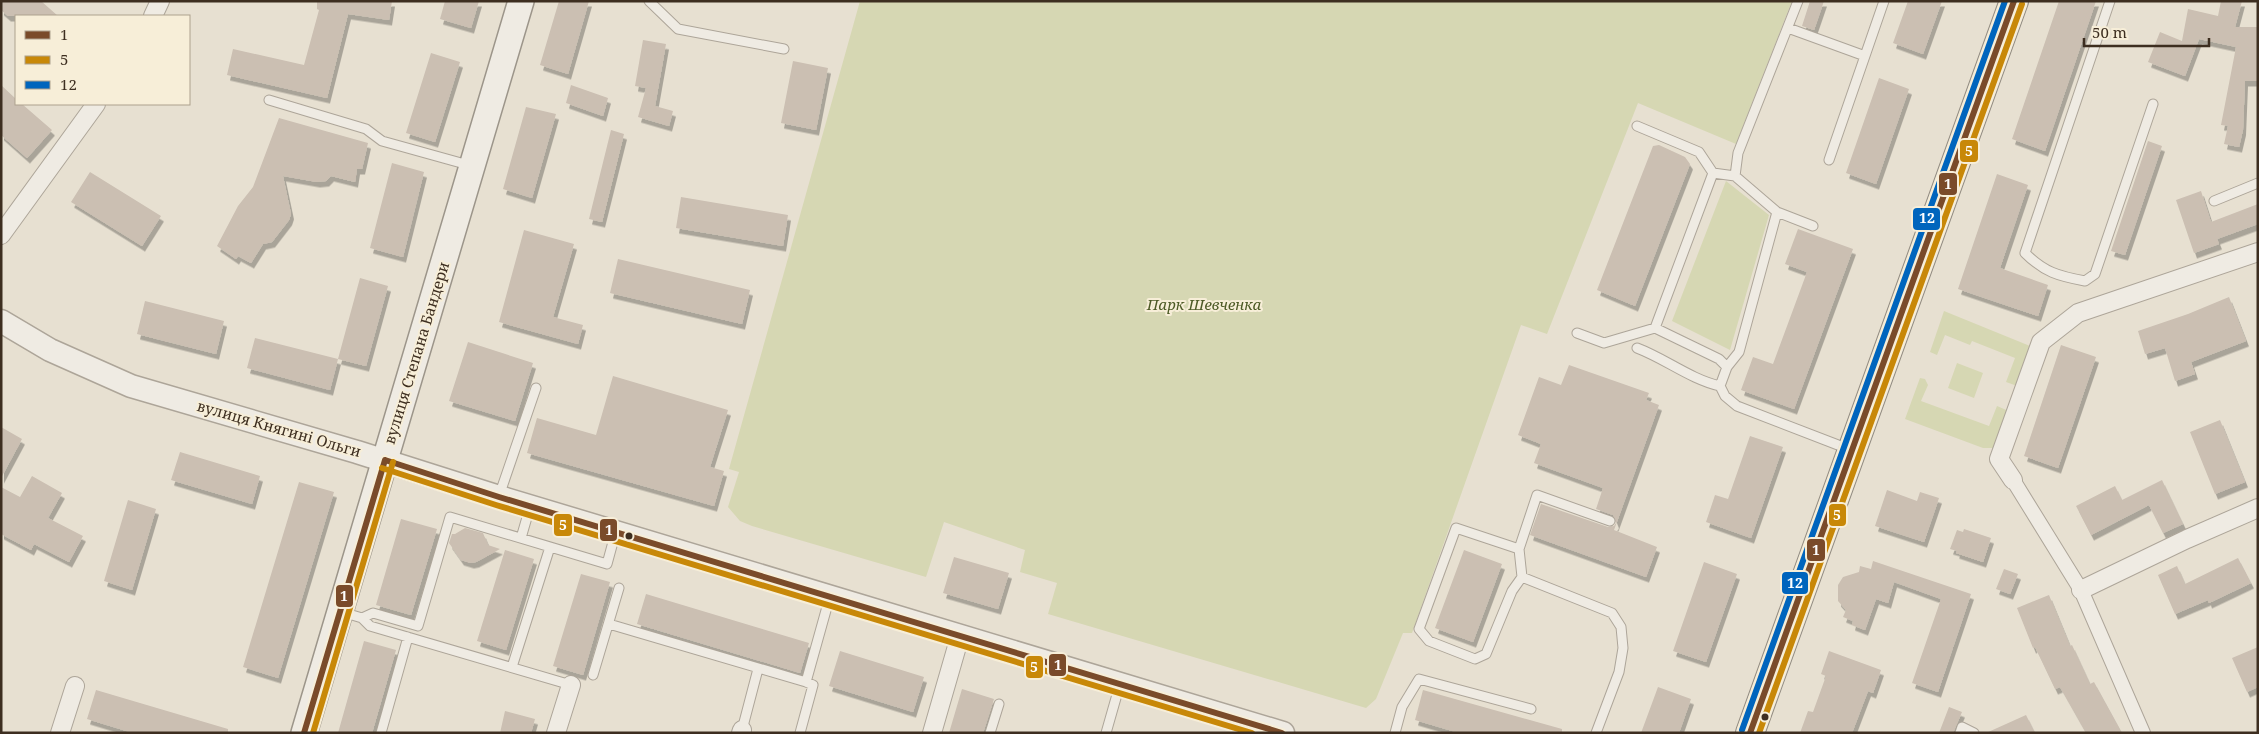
<svg xmlns="http://www.w3.org/2000/svg" width="2259" height="734" font-family="'Noto Serif',serif">
	<style>
		.green { fill: #d6d7b3 }
		.building { fill: #cbbfb2; filter: url(#shadow) }
		.lines { fill: none; stroke-linecap: round; stroke-linejoin: round }
		.service-casing { stroke: #ada599; stroke-width: 11 }
		.pedestrian-casing { stroke: #ada599; stroke-width: 16 }
		.minor-casing { stroke: #ada599; stroke-width: 20 }
		.tertiary-casing { stroke: #ada599; stroke-width: 25 }
		.secondary-casing { stroke: #9c958a; stroke-width: 28 }
		.primary-casing { stroke: #928b80; stroke-width: 30 }
		.service { stroke: #efebe3; stroke-width: 9 }
		.pedestrian { stroke: #efebe3; stroke-width: 14 }
		.minor { stroke: #efebe3; stroke-width: 18 }
		.tertiary { stroke: #efebe3; stroke-width: 22 }
		.secondary { stroke: #efebe3; stroke-width: 25 }
		.primary { stroke: #e6e1d4; stroke-width: 28 }
		.bus-1-casing { stroke: #f7eed8; stroke-width: 10 }
		.bus-2-casing { stroke: #f7eed8; stroke-width: 10 }
		.bus-3-casing { stroke: #f7eed8; stroke-width: 10 }
		.bus-1 { stroke: #7a4b2a; stroke-width: 6 }
		.bus-2 { stroke: #c88808; stroke-width: 6 }
		.bus-3 { stroke: #0065bd; stroke-width: 6 }
		.bus-dot { fill: #3d2e20; stroke: #f7eed8; stroke-width: 2 }
		.labels { text-anchor: middle; stroke-width: 4; stroke-linejoin: round; paint-order: stroke }
		.park-label { font-size: 15px; font-style: italic; fill: #4d5a26; stroke: #f7eed8 }
		.street-label { font-size: 15px; fill: #3d2e20; stroke: #f7eed8 }
		.line-badge { stroke: #f7eed8; stroke-width: 2 }
		.badge-label { font-size: 14px; text-anchor: middle; font-weight: bold; fill: #fff }
	</style>
	<defs>
		<filter id="shadow"><feDropShadow dx="3" dy="5.5" stdDeviation="0" flood-color="#0004"/></filter>
	</defs>
	<rect width="100%" height="100%" fill="#e7e0d1"/>
	<!-- green -->
	<path class="green" d="M 860,1 L 1792,1 L 1736,144 L 1638,103 L 1547,334 L 1521,325 L 1412,633 L 1403,633 L 1376,699 L 1366,708 L 1048,614 L 1057,583 L 1020,572 L 1025,550 L 944,522 L 926,577 L 752,526 L 740,521 L 728,507 L 739,472 L 729,469 Z
		M 1726,181 L 1769,215 L 1730,350 L 1672,321 Z
		M 1944,311 L 2030,346 L 2020,387 L 2006,382 L 2015,358 L 1972,341 L 1970,345 L 1945,335 L 1937,355 L 1930,352 Z
		M 1957,363 L 1983,373 L 1974,398 L 1948,388 Z
		M 1920,378 L 1925,379 L 1928,385 L 1921,401 L 1989,426 L 1997,406 L 2011,412 L 1995,448 L 1983,448 L 1905,419 Z"/>
	<!-- building -->
	<path class="building" d="M 1,1 L 41,1 L 58,16 L 8,16 L 1,10 Z
		M 317,1 L 392,1 L 389,20 L 348,14 L 327,98 L 227,75 L 233,49 L 304,65 L 319,10 L 317,9 Z
		M 445,1 L 479,1 L 471,28 L 440,19 Z
		M 559,1 L 589,1 L 568,74 L 540,65 Z
		M 1810,1 L 1824,1 L 1814,30 L 1802,26 Z
		M 1908,1 L 1942,1 L 1923,54 L 1893,43 Z
		M 2059,1 L 2096,1 L 2045,151 L 2012,139 Z
		M 2221,1 L 2242,1 L 2235,27 L 2258,27 L 2258,81 L 2245,81 L 2243,130 L 2239,147 L 2224,144 L 2228,126 L 2221,125 L 2236,47 L 2199,39 L 2185,76 L 2148,62 L 2160,32 L 2182,41 L 2188,9 L 2218,16 Z
		M 643,40 L 666,44 L 655,106 L 673,111 L 669,126 L 638,117 L 646,88 L 635,86 Z
		M 431,53 L 460,62 L 435,142 L 406,133 Z
		M 793,61 L 828,68 L 816,130 L 781,123 Z
		M 1879,78 L 1909,89 L 1876,184 L 1846,173 Z
		M 1,85 L 16,99 L 16,104 L 22,104 L 52,130 L 27,158 L 1,135 Z
		M 571,85 L 608,98 L 603,116 L 566,103 Z
		M 526,107 L 556,114 L 532,198 L 503,189 Z
		M 279,118 L 368,143 L 362,169 L 357,169 L 355,182 L 331,176 L 326,181 L 317,182 L 283,176 L 291,214 L 289,220 L 272,242 L 263,244 L 251,263 L 238,256 L 236,259 L 217,246 L 238,206 L 253,187 Z
		M 611,130 L 624,134 L 602,222 L 589,219 Z
		M 2148,141 L 2162,146 L 2125,255 L 2111,251 Z
		M 1659,145 L 1685,157 L 1690,164 L 1635,306 L 1597,290 L 1653,146 Z
		M 392,163 L 424,172 L 403,257 L 370,248 Z
		M 90,172 L 161,216 L 142,246 L 71,202 Z
		M 1997,174 L 2028,185 L 2000,268 L 2048,285 L 2038,316 L 1958,289 Z
		M 2201,191 L 2211,222 L 2258,204 L 2258,224 L 2217,239 L 2219,244 L 2194,253 L 2176,200 Z
		M 681,197 L 788,215 L 783,246 L 676,228 Z
		M 1798,229 L 1853,249 L 1794,409 L 1741,390 L 1753,357 L 1773,364 L 1807,272 L 1785,264 Z
		M 524,230 L 574,244 L 553,317 L 583,325 L 578,344 L 499,322 Z
		M 618,259 L 750,290 L 742,324 L 610,293 Z
		M 360,278 L 388,286 L 366,366 L 338,359 Z
		M 2229,297 L 2246,341 L 2191,362 L 2195,374 L 2175,381 L 2165,348 L 2145,354 L 2138,331 L 2188,314 Z
		M 145,301 L 224,321 L 216,354 L 137,334 Z
		M 255,338 L 338,359 L 330,390 L 247,368 Z
		M 468,342 L 533,363 L 515,421 L 449,401 Z
		M 2061,345 L 2096,357 L 2058,468 L 2024,456 Z
		M 1569,365 L 1649,393 L 1646,400 L 1659,405 L 1614,530 L 1657,547 L 1646,577 L 1530,535 L 1541,504 L 1608,527 L 1614,526 L 1616,523 L 1613,515 L 1596,509 L 1603,488 L 1534,463 L 1541,444 L 1518,435 L 1539,377 L 1561,385 Z
		M 613,376 L 728,410 L 710,467 L 724,471 L 714,506 L 527,453 L 537,418 L 596,435 Z
		M 2220,420 L 2245,482 L 2215,494 L 2190,432 Z
		M 1,427 L 22,439 L 1,478 Z
		M 1750,436 L 1783,447 L 1751,538 L 1706,522 L 1715,495 L 1728,499 Z
		M 180,452 L 260,476 L 252,504 L 171,480 Z
		M 32,476 L 62,493 L 48,518 L 83,536 L 69,562 L 34,544 L 31,550 L 1,534 L 1,487 L 20,497 Z
		M 2162,480 L 2183,524 L 2163,533 L 2149,505 L 2091,535 L 2076,506 L 2115,486 L 2122,500 Z
		M 299,482 L 334,492 L 278,678 L 243,667 Z
		M 1887,490 L 1917,501 L 1920,492 L 1939,498 L 1924,542 L 1875,526 Z
		M 128,500 L 156,509 L 132,590 L 104,581 Z
		M 401,519 L 437,529 L 411,615 L 376,605 Z
		M 465,528 L 483,533 L 488,545 L 500,549 L 476,562 L 471,563 L 461,560 L 449,543 L 452,534 L 455,534 Z
		M 1964,529 L 1991,538 L 1983,562 L 1956,553 L 1957,551 L 1950,549 L 1957,530 L 1963,532 Z
		M 505,550 L 534,559 L 506,650 L 477,641 Z
		M 1464,550 L 1502,564 L 1473,642 L 1435,628 Z
		M 954,557 L 1009,573 L 998,609 L 943,593 Z
		M 2238,558 L 2251,583 L 2209,603 L 2208,600 L 2175,614 L 2158,575 L 2177,566 L 2185,584 Z
		M 1873,561 L 1971,594 L 1938,692 L 1912,683 L 1941,599 L 1894,582 L 1888,603 L 1876,599 L 1865,630 L 1852,625 L 1853,621 L 1843,617 L 1846,610 L 1838,601 L 1838,585 L 1843,577 L 1859,572 L 1860,566 L 1871,569 Z
		M 1704,562 L 1737,574 L 1706,662 L 1673,651 Z
		M 2004,569 L 2018,574 L 2010,594 L 1996,589 Z
		M 581,574 L 610,582 L 583,675 L 553,666 Z
		M 646,594 L 809,643 L 800,673 L 637,624 Z
		M 2049,595 L 2070,646 L 2072,645 L 2090,684 L 2094,682 L 2122,733 L 2086,733 L 2060,687 L 2055,689 L 2035,647 L 2033,648 L 2017,608 Z
		M 364,641 L 396,650 L 372,733 L 338,733 Z
		M 2258,647 L 2258,687 L 2247,692 L 2232,658 Z
		M 840,651 L 924,677 L 913,712 L 829,686 Z
		M 1829,651 L 1881,670 L 1873,693 L 1868,691 L 1852,733 L 1800,733 L 1808,711 L 1813,712 L 1826,676 L 1821,674 Z
		M 1658,687 L 1691,699 L 1679,733 L 1641,733 Z
		M 962,689 L 994,699 L 983,733 L 949,733 Z
		M 96,690 L 228,729 L 228,733 L 133,733 L 87,719 Z
		M 1423,690 L 1562,729 L 1562,733 L 1459,733 L 1415,720 Z
		M 1949,707 L 1962,712 L 1953,733 L 1939,733 Z
		M 505,711 L 535,719 L 531,733 L 500,733 Z
		M 2026,715 L 2035,733 L 1986,733 Z"/>
	<g class="lines">
		<!-- service casing -->
		<g class="service-casing">
			<path id="service" d="M 649,1 L 678,29 L 784,49
				M 1798,1 L 1738,153 L 1735,176 L 1777,212 L 1739,352 L 1727,367 L 1720,386 L 1725,396 L 1737,406 L 1851,450
				M 2110,1 L 2025,253 C 2044,272 2058,276 2085,281 L 2095,274 L 2153,104
				M 1788,28 L 1865,56
				M 269,100 L 366,129 L 382,141 L 472,166
				M 1637,126 L 1699,152 L 1713,173 L 1655,328
				M 1829,160 L 1884,1
				M 1713,173 L 1735,176
				M 2214,201 L 2258,183
				M 1777,212 L 1813,226
				M 1577,333 L 1604,343 L 1655,328 L 1719,359 L 1727,367
				M 1637,348 C 1666,359 1690,379 1720,386
				M 499,496 L 536,388
				M 1456,528 L 1519,549 L 1522,577 L 1512,591 L 1486,654 L 1475,659 L 1429,641 L 1419,629 Z
				M 521,538 L 530,507
				M 1519,549 L 1537,495 L 1610,521
				M 1522,577 L 1612,613 L 1621,627 L 1623,648 L 1619,672 L 1596,733
				M 342,612 L 362,618 L 370,626 L 571,685
				M 362,618 L 373,613 L 418,626 L 450,517 L 607,564 L 616,531
				M 609,624 L 806,682 L 830,596
				M 512,667 L 550,547
				M 593,675 L 619,588
				M 742,730 L 758,669
				M 381,733 L 408,637
				M 800,733 L 813,685 L 806,682
				M 990,733 L 999,704
				M 1106,733 L 1120,684
				M 1395,733 L 1402,707 L 1419,679 L 1531,709
				M 1960,733 L 1962,727 L 1974,733"/>
		</g>
		<!-- pedestrian casing -->
		<g class="pedestrian-casing">
			<path id="pedestrian" d="M 2013,480 L 2081,590 L 2143,733"/>
		</g>
		<!-- minor casing -->
		<g class="minor-casing">
			<path id="minor" d="M 153,16 L 160,1
				M 1,235 L 96,104
				M 2013,480 L 1999,459 L 2041,342 L 2078,313 L 2258,252
				M 2081,590 L 2187,539 L 2258,508
				M 60,733 L 75,686
				M 556,733 L 571,685
				M 741,733 L 742,730
				M 932,733 L 960,636"/>
		</g>
		<!-- tertiary casing -->
		<g class="tertiary-casing">
			<path id="tertiary" d="M 1,321 L 50,350 L 131,386 L 357,452 L 499,497 L 1283,733"/>
		</g>
		<!-- secondary casing -->
		<g class="secondary-casing">
			<path id="secondary" d="M 304,733 L 521,1"/>
		</g>
		<!-- primary casing -->
		<g class="primary-casing">
			<path id="primary" d="M 1750,733 L 2014,1"/>
		</g>
		<!-- service -->
		<use href="#service" class="service"/>
		<!-- pedestrian -->
		<use href="#pedestrian" class="pedestrian"/>
		<!-- minor -->
		<use href="#minor" class="minor"/>
		<!-- tertiary -->
		<use href="#tertiary" class="tertiary"/>
		<!-- secondary -->
		<use href="#secondary" class="secondary"/>
		<!-- primary -->
		<use href="#primary" class="primary"/>
		<!-- bus-1 casing -->
		<g class="bus-1-casing">
			<path id="bus-1" d="M 385,460 L 499,497 L 1282,733
				M 304,733 L 385,460
				M 1750,733 L 2014,1"/>
		</g>
		<!-- bus-2 casing -->
		<g class="bus-2-casing">
			<path id="bus-2" d="M 382,468 L 496,505 L 1252,733
				M 313,733 L 393,462
				M 1759,733 L 2022,4"/>
		</g>
		<!-- bus-3 casing -->
		<g class="bus-3-casing">
			<path id="bus-3" d="M 1742,730 L 2005,1"/>
		</g>
		<!-- bus-1 -->
		<use href="#bus-1" class="bus-1"/>
		<!-- bus-2 -->
		<use href="#bus-2" class="bus-2"/>
		<!-- bus-3 -->
		<use href="#bus-3" class="bus-3"/>
	</g>
	<!-- markers -->
	<g class="bus-dot">
		<circle cx="629" cy="536" r="4.5"/>
		<circle cx="1765" cy="717" r="4.5"/>
	</g>
	<g class="labels">
		<!-- park labels -->
		<g class="park-label">
			<text x="1204" y="310">Парк Шевченка</text>
		</g>
		<!-- street labels -->
		<g class="street-label">
			<text transform="translate(417 353) rotate(-73)" y="5">вулиця Степана Бандери</text>
			<text transform="translate(279 429) rotate(16)" y="5">вулиця Княгині Ольги</text>
		</g>
	</g>
	<g class="line-badge">
		<rect x="1959" y="139" width="20" height="24" rx="5" fill="#c88808"/>
		<rect x="1938" y="172" width="20" height="24" rx="5" fill="#7a4b2a"/>
		<rect x="1912" y="207" width="29" height="24" rx="5" fill="#0065bd"/>
		<rect x="1828" y="503" width="19" height="24" rx="5" fill="#c88808"/>
		<rect x="553" y="513" width="20" height="24" rx="5" fill="#c88808"/>
		<rect x="599" y="518" width="19" height="24" rx="5" fill="#7a4b2a"/>
		<rect x="1806" y="538" width="20" height="24" rx="5" fill="#7a4b2a"/>
		<rect x="1781" y="571" width="28" height="24" rx="5" fill="#0065bd"/>
		<rect x="335" y="584" width="19" height="24" rx="5" fill="#7a4b2a"/>
		<rect x="1048" y="653" width="19" height="24" rx="5" fill="#7a4b2a"/>
		<rect x="1025" y="655" width="19" height="24" rx="5" fill="#c88808"/>
	</g>
	<g class="badge-label">
		<text x="1969" y="156">5</text>
		<text x="1948" y="189">1</text>
		<text x="1927" y="223">12</text>
		<text x="1837" y="520">5</text>
		<text x="563" y="530">5</text>
		<text x="609" y="535">1</text>
		<text x="1816" y="555">1</text>
		<text x="1795" y="588">12</text>
		<text x="344" y="601">1</text>
		<text x="1058" y="670">1</text>
		<text x="1034" y="672">5</text>
	</g>
	<!-- border -->
	<rect width="2259" height="734" fill="none" stroke="#3d2e20" stroke-width="5"/>
	<!-- legend -->
	<rect x="15" y="15" width="175" height="90" fill="#f7eed8" stroke="#ada18e"/>
	<rect x="25" y="31" width="25" height="8" fill="#7a4b2a" stroke="#ada18e"/>
	<text x="60" y="40" font-size="15" fill="#3d2e20">1</text>
	<rect x="25" y="56" width="25" height="8" fill="#c88808" stroke="#ada18e"/>
	<text x="60" y="65" font-size="15" fill="#3d2e20">5</text>
	<rect x="25" y="81" width="25" height="8" fill="#0065bd" stroke="#ada18e"/>
	<text x="60" y="90" font-size="15" fill="#3d2e20">12</text>
	<!-- scale -->
	<path d="M2084 38v8h125v-8" fill="none" stroke="#3d2e20" stroke-width="2.5"/>
	<text x="2092" y="38" font-size="15" fill="#3d2e20" stroke="#f7eed8" stroke-width="4" paint-order="stroke">50 m</text>
</svg>
